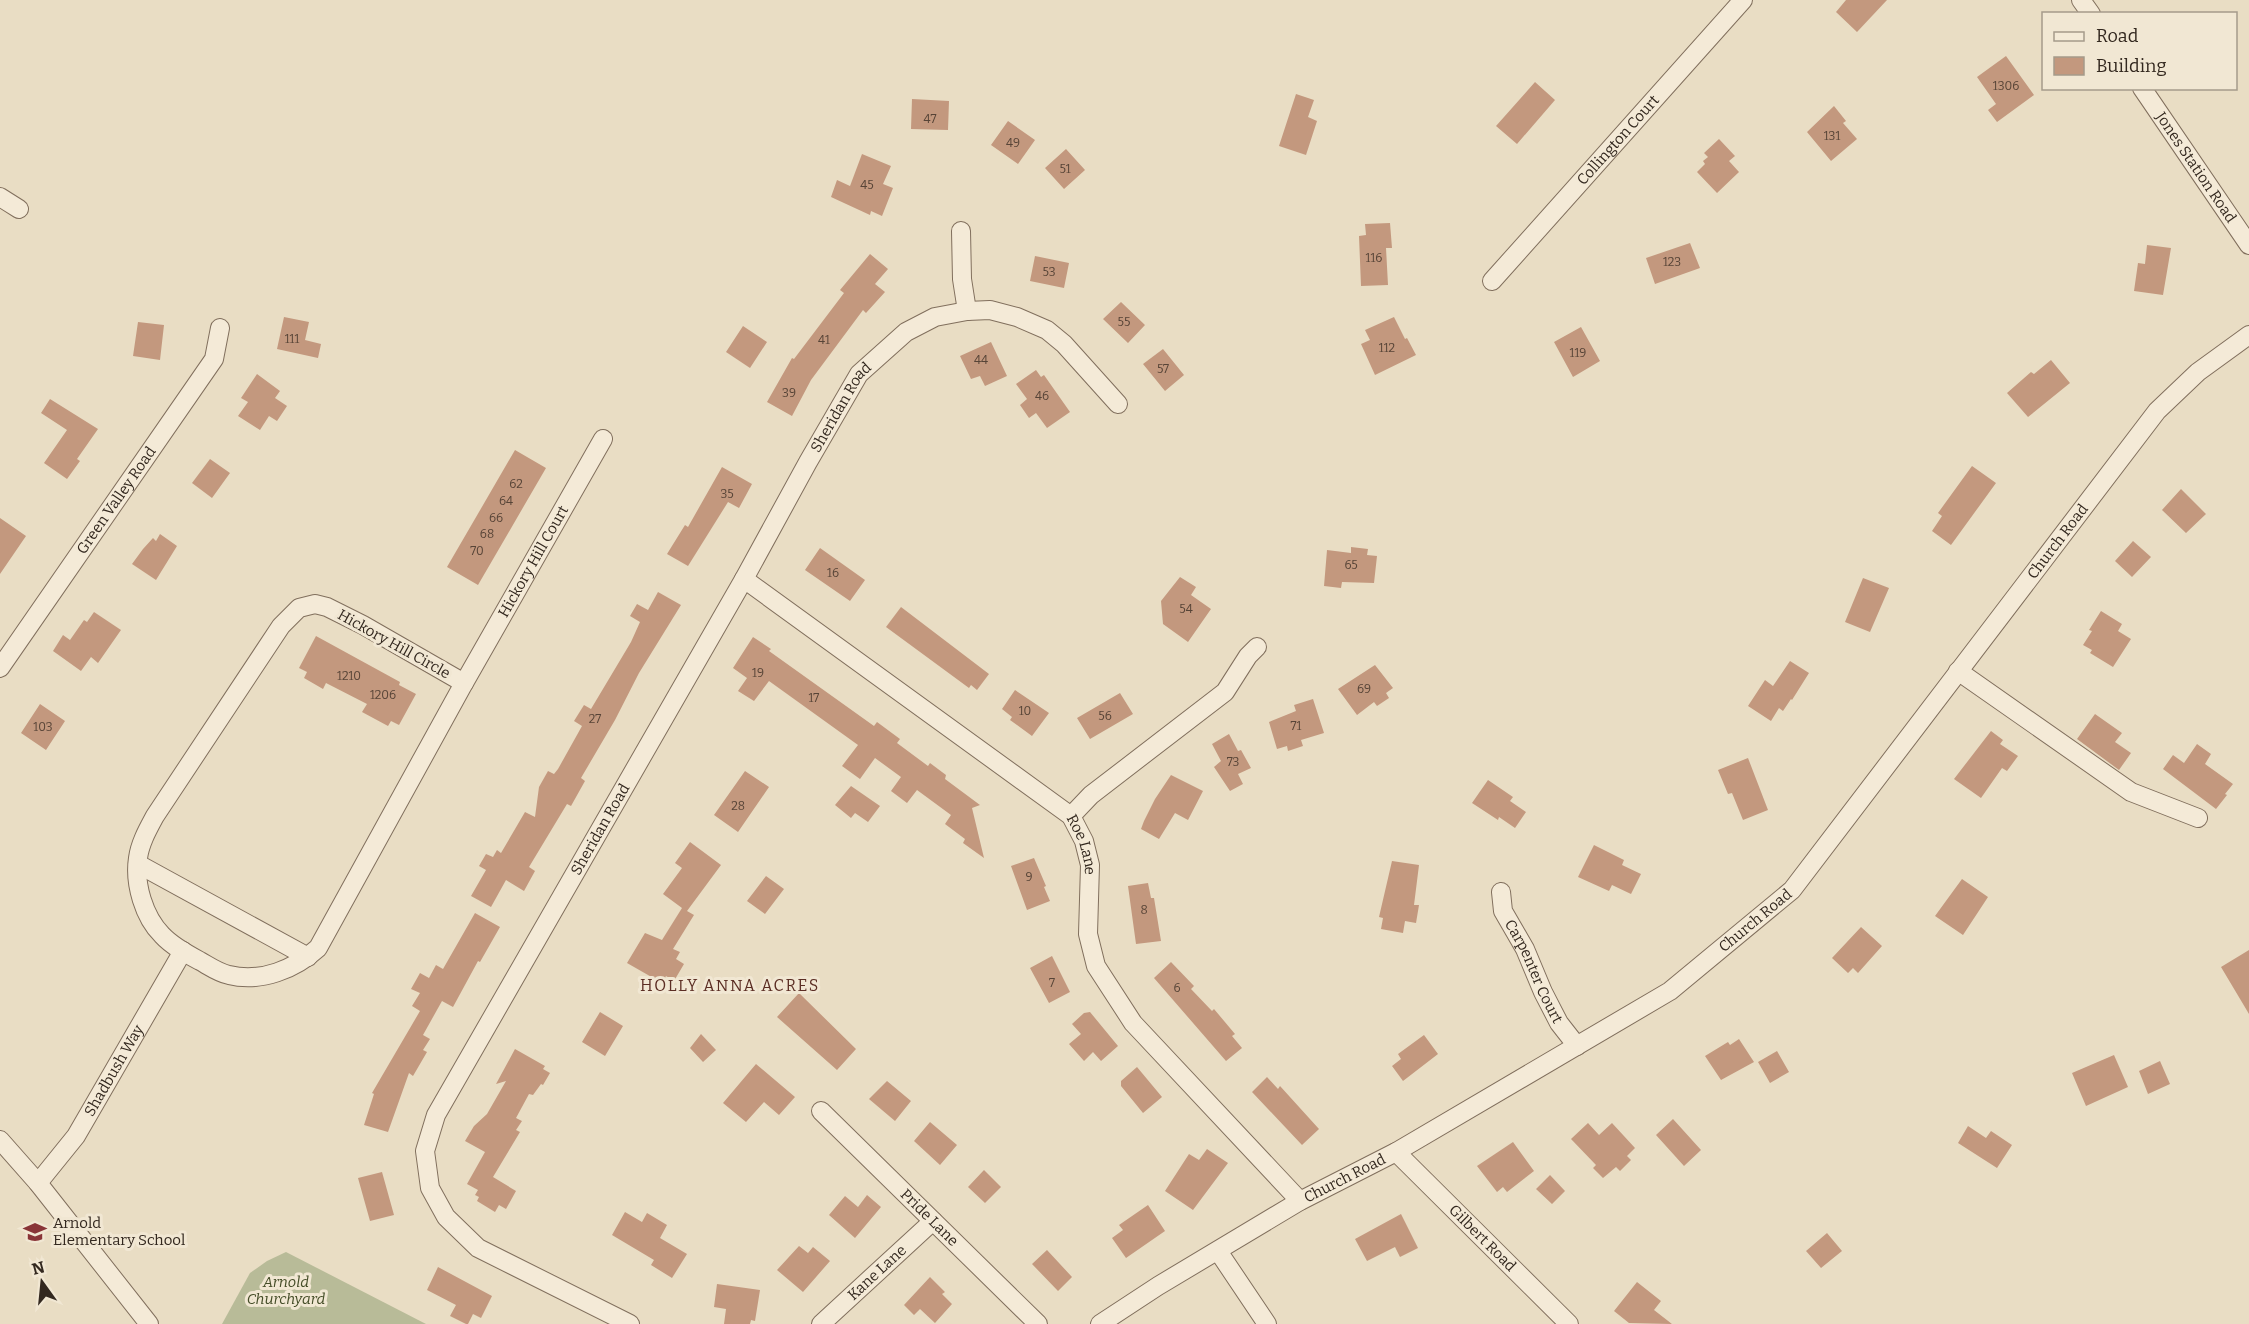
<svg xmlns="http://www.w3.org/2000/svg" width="2249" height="1324" font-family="Bitter,serif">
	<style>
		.cemetery { fill: #b8bb98 }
		.building { fill: #c3987e }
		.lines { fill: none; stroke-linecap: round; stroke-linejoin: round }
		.minor-casing { stroke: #816f5d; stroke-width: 20 }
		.minor { stroke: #f4ead7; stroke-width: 18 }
		.labels { text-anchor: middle; stroke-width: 6; stroke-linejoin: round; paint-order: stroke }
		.number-label { font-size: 12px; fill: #574437 }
		.street-label { font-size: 15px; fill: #33281f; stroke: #f1e7d3 }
		.poi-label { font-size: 15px; fill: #33281f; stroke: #f1e7d3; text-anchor: start }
		.park-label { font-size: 15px; font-style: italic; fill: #454d28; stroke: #f1e7d3 }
		.neighbourhood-label { font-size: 16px; letter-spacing: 1.5px; fill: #5b2d23; stroke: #f1e7d3 }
	</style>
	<rect width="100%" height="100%" fill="#e9ddc4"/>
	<!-- cemetery -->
	<path class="cemetery" d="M 286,1252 L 426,1324 L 222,1324 L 250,1273 L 267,1261 Z"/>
	<!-- building -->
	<path class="building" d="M 1846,0 L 1887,0 L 1857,32 L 1836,12 Z
		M 2006,56 L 2034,95 L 1997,122 L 1988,110 L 1996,104 L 1977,77 Z
		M 1535,82 L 1555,100 L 1517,144 L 1496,126 Z
		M 1296,94 L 1314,100 L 1308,117 L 1317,121 L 1306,155 L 1279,146 Z
		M 912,99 L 949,101 L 948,130 L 911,129 Z
		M 1834,106 L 1846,121 L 1843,123 L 1857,139 L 1831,161 L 1807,132 Z
		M 1008,121 L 1035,140 L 1018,164 L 991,145 Z
		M 1719,139 L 1735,156 L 1729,161 L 1739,172 L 1717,193 L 1697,172 L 1705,164 L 1703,161 L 1708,157 L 1704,153 Z
		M 1066,149 L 1085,170 L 1064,189 L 1045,168 Z
		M 862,154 L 891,166 L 883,184 L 893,188 L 882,216 L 871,211 L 870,215 L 831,197 L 837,180 L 850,186 Z
		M 1390,223 L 1392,248 L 1386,248 L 1388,285 L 1361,286 L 1359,236 L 1366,235 L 1365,224 Z
		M 1690,243 L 1700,268 L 1655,284 L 1646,258 Z
		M 2147,245 L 2171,248 L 2163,295 L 2134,291 L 2138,263 L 2145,264 Z
		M 870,254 L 888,269 L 875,284 L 885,292 L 866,313 L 863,310 L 811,380 L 792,416 L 767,402 L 792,358 L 794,359 L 844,293 L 840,290 Z
		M 1035,256 L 1069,263 L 1064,288 L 1030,281 Z
		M 1121,302 L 1145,325 L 1128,343 L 1103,319 Z
		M 284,317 L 309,322 L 305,340 L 321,344 L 318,358 L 277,349 Z
		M 1394,317 L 1405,339 L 1407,338 L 1416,355 L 1375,375 L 1361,344 L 1370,340 L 1365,330 Z
		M 138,322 L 164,325 L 160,360 L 133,356 Z
		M 743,326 L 767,342 L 750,368 L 726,352 Z
		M 1581,327 L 1600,361 L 1573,377 L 1554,342 Z
		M 991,342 L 1007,376 L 985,386 L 980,376 L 971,379 L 960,356 Z
		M 1163,349 L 1184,375 L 1165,391 L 1143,364 Z
		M 2051,360 L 2070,383 L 2028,417 L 2007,393 L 2031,372 L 2034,374 Z
		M 1036,370 L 1041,377 L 1044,375 L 1070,412 L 1047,428 L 1036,413 L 1029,418 L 1020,405 L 1027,399 L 1016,384 Z
		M 257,374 L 280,391 L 275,398 L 287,406 L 277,421 L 269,416 L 260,430 L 238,416 L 248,402 L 241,398 Z
		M 50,399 L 98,429 L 77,459 L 80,461 L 67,479 L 44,463 L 67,430 L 41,413 Z
		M 515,450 L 546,468 L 478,585 L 447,567 Z
		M 210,459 L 230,473 L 212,498 L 192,483 Z
		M 1972,466 L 1996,483 L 1951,545 L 1932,531 L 1942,516 L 1938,513 Z
		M 722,467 L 752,484 L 739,508 L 728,502 L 688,566 L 667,554 L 685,525 L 688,527 Z
		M 2181,489 L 2206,514 L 2186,533 L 2162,510 Z
		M 0,518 L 26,536 L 0,574 Z
		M 160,534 L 177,546 L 156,580 L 132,564 L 143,549 L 153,538 L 156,541 Z
		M 2133,541 L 2151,557 L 2132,577 L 2115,561 Z
		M 1351,547 L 1368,549 L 1367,555 L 1377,556 L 1374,583 L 1342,582 L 1341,588 L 1324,586 L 1327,550 L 1351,553 Z
		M 820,548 L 865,580 L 850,601 L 805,570 Z
		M 1180,577 L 1196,587 L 1191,595 L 1211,609 L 1188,642 L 1163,624 L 1161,601 Z
		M 1863,578 L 1889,588 L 1870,632 L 1845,622 Z
		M 658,592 L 681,605 L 639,673 L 615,720 L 581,778 L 585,781 L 571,806 L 567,804 L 529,867 L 535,871 L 524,891 L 506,880 L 491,907 L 471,896 L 486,870 L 479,866 L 486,854 L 493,857 L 497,850 L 501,853 L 525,812 L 535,817 L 539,787 L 548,771 L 554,774 L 558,769 L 582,726 L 574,721 L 584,705 L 591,709 L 631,642 L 640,622 L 630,616 L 637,604 L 648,610 Z
		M 901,607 L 989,674 L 977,690 L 971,685 L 969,688 L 886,627 Z
		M 2101,611 L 2122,624 L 2118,631 L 2131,639 L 2113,667 L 2090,653 L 2092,650 L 2083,645 L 2092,631 L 2089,630 Z
		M 94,612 L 121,630 L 98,663 L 91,657 L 81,671 L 53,651 L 63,635 L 70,640 L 84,620 L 87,622 Z
		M 316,636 L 400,682 L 399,685 L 416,694 L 399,725 L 391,721 L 388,726 L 362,712 L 367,704 L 326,683 L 323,689 L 304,678 L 307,672 L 299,668 Z
		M 753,637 L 771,649 L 769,651 L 874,726 L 877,722 L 900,739 L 897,743 L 928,766 L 930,763 L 946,775 L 945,779 L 980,805 L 972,808 L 984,858 L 963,843 L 965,839 L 945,824 L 951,815 L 917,790 L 907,803 L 891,791 L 901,777 L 875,758 L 860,779 L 842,766 L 858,745 L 769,681 L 754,701 L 738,691 L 747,678 L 733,668 Z
		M 1790,661 L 1809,673 L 1792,700 L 1791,699 L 1783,711 L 1779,708 L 1771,721 L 1748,706 L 1765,680 L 1773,686 Z
		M 1375,665 L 1393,688 L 1386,693 L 1389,698 L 1377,706 L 1374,702 L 1357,715 L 1338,689 Z
		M 1015,690 L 1049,713 L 1032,736 L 1010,720 L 1012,717 L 1002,709 Z
		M 1120,693 L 1133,714 L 1090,739 L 1077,718 Z
		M 1313,699 L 1324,733 L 1301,740 L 1303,746 L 1288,751 L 1287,746 L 1277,749 L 1269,722 L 1296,711 L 1294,705 Z
		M 40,704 L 65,721 L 46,750 L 21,733 Z
		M 2095,714 L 2122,733 L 2115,742 L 2131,753 L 2119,770 L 2077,739 Z
		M 1991,731 L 2003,740 L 2000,744 L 2018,756 L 2007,771 L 2002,768 L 1981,798 L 1954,779 Z
		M 1229,734 L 1238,751 L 1241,750 L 1251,768 L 1238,774 L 1243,784 L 1230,791 L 1214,767 L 1221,761 L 1212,744 Z
		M 2197,744 L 2211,754 L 2205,764 L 2233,784 L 2225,794 L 2227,795 L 2216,809 L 2163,769 L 2173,755 L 2184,763 Z
		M 1748,758 L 1768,810 L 1743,820 L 1732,793 L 1728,794 L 1718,770 Z
		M 745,771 L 769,787 L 738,832 L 714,815 Z
		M 1171,775 L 1203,791 L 1188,820 L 1175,813 L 1159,839 L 1141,829 L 1144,821 L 1155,799 Z
		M 1488,780 L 1513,797 L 1510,801 L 1526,812 L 1515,828 L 1499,817 L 1498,820 L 1472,803 Z
		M 851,786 L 880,806 L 868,822 L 855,813 L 851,818 L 835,805 Z
		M 690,842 L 721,865 L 687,911 L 694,915 L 673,949 L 680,952 L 676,959 L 684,964 L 674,981 L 666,976 L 662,983 L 627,963 L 645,933 L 662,940 L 682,908 L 663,894 L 682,868 L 675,863 Z
		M 1594,845 L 1624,860 L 1622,865 L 1641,874 L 1631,894 L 1612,885 L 1609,891 L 1578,877 Z
		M 1034,858 L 1046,886 L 1044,887 L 1050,901 L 1027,910 L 1011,866 Z
		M 1392,861 L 1419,865 L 1414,905 L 1419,905 L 1416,923 L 1405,921 L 1403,933 L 1381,929 L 1383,918 L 1379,917 Z
		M 766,876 L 784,889 L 765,914 L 747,901 Z
		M 1962,879 L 1988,897 L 1963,935 L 1935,916 Z
		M 1148,883 L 1151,898 L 1154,898 L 1161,941 L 1136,944 L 1128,886 Z
		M 475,913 L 500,927 L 480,962 L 478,961 L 453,1007 L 442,1001 L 423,1035 L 430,1039 L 423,1050 L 427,1052 L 413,1076 L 409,1073 L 388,1132 L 364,1125 L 374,1094 L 372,1093 L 420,1011 L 412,1006 L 420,993 L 411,989 L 420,973 L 429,978 L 436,965 L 443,969 Z
		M 1861,927 L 1882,946 L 1858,973 L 1853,968 L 1848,973 L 1832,958 Z
		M 2249,950 L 2249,1014 L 2221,967 Z
		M 1052,956 L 1070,992 L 1049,1003 L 1030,968 Z
		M 1171,962 L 1194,986 L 1191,989 L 1212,1011 L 1214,1009 L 1235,1034 L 1232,1036 L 1242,1048 L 1226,1061 L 1154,978 Z
		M 799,993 L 856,1049 L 837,1070 L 777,1017 Z
		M 600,1012 L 623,1026 L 605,1056 L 582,1042 Z
		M 1090,1012 L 1118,1046 L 1101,1061 L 1093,1052 L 1084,1061 L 1069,1044 L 1081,1034 L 1072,1024 L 1084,1013 Z
		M 701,1034 L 716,1050 L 703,1062 L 690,1048 Z
		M 1424,1035 L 1438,1054 L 1403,1081 L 1392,1066 L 1401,1059 L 1398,1054 Z
		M 1739,1039 L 1754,1062 L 1721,1080 L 1705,1056 L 1728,1042 L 1730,1045 Z
		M 515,1049 L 545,1066 L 543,1069 L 550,1073 L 543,1085 L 541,1084 L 533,1095 L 529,1094 L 516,1118 L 522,1121 L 516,1130 L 520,1132 L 493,1177 L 516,1191 L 506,1209 L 499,1205 L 495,1212 L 477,1201 L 479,1197 L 475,1195 L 478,1190 L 467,1184 L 485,1152 L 465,1141 L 474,1126 L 487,1114 L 506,1081 L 496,1084 Z
		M 1777,1051 L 1789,1072 L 1770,1083 L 1758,1062 Z
		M 2114,1055 L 2128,1087 L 2086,1106 L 2072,1073 Z
		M 2160,1061 L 2170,1084 L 2148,1094 L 2139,1071 Z
		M 756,1064 L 795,1097 L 779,1115 L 764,1102 L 746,1122 L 723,1103 Z
		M 1137,1067 L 1162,1097 L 1143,1113 L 1121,1086 L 1121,1081 Z
		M 1267,1077 L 1278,1089 L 1280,1086 L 1319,1129 L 1302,1145 L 1252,1092 Z
		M 887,1081 L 911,1101 L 895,1121 L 869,1099 Z
		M 1673,1119 L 1701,1150 L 1684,1166 L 1656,1135 Z
		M 930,1122 L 957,1145 L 940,1165 L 914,1141 Z
		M 1588,1123 L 1599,1135 L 1612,1123 L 1635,1148 L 1627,1156 L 1631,1160 L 1620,1171 L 1616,1167 L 1603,1178 L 1593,1168 L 1596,1165 L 1571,1139 Z
		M 1968,1126 L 1986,1138 L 1991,1131 L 2012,1145 L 1997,1168 L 1958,1143 Z
		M 1513,1142 L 1534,1171 L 1507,1192 L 1503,1187 L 1497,1192 L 1477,1166 Z
		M 1207,1149 L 1228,1163 L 1193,1210 L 1165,1191 L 1189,1154 L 1199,1160 Z
		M 984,1170 L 1001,1187 L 985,1203 L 968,1187 Z
		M 382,1172 L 394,1215 L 370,1221 L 358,1178 Z
		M 1550,1175 L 1565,1191 L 1552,1204 L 1536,1189 Z
		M 867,1195 L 881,1207 L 855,1238 L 829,1215 L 845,1196 L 858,1207 Z
		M 1148,1205 L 1165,1231 L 1126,1258 L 1112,1238 L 1123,1230 L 1119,1225 Z
		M 625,1212 L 642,1222 L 647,1213 L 667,1225 L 660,1238 L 687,1254 L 672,1278 L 651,1265 L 654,1260 L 612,1235 Z
		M 1401,1214 L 1418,1248 L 1400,1257 L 1395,1247 L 1367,1261 L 1355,1239 Z
		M 1827,1233 L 1842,1251 L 1821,1268 L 1806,1251 Z
		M 799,1246 L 808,1253 L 813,1247 L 830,1261 L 803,1292 L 777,1270 Z
		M 1047,1250 L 1072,1277 L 1058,1291 L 1032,1264 Z
		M 438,1267 L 492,1296 L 481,1318 L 473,1314 L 468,1324 L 466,1324 L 450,1316 L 456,1305 L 427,1290 Z
		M 930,1277 L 945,1292 L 942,1294 L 952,1304 L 935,1323 L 920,1309 L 914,1315 L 904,1305 Z
		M 1637,1282 L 1661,1301 L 1654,1310 L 1672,1324 L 1629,1323 L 1614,1311 Z
		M 717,1284 L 760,1290 L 755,1321 L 751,1320 L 750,1324 L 724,1324 L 726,1309 L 714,1307 Z"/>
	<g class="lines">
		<!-- minor casing -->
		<g class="minor-casing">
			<g id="minor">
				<path d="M 2081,0 L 2091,14"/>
				<path id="s1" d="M 2142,88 L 2249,245"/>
				<path d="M 0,197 L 19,209"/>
				<path d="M 961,231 L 962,279 L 967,311"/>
				<path id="s2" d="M 1492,281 L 1743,0"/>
				<path id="s3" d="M 744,579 L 1071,816 L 1084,841 L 1090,865 L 1088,934 L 1096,966 L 1133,1023 L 1300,1201"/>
				<path d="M 315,604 L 327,607 L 363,625 L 464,683 L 318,948 C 295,969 261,983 229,975 C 219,973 209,966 200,961 C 187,954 172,946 162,935 C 144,917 134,884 138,858 C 140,843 148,829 155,816 L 281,626 L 299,608 Z"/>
				<path id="s4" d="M 0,668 L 214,359 L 220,328"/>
				<path d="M 1958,671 L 2131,792 L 2198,818"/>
				<path id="s5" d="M 464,683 L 603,439"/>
				<path d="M 1071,816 L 1091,795 L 1225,692 L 1248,656 L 1257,647"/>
				<path d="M 138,864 L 308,957"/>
				<path id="s6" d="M 1501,892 L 1503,911 L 1525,949 L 1543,992 L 1559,1023 L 1577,1046"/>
				<path id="s7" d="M 821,1111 L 1038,1324"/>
				<path d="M 0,1140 L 38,1183 L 149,1324"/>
				<path id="s8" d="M 1396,1152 L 1569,1324"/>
				<path id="s9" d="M 38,1183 L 76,1136 L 183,951"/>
				<path d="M 1218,1251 L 1267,1324"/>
				<path id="s10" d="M 630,1324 L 478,1248 L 446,1217 L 430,1188 L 425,1151 L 436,1115 L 744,579 L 808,462 L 859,374 L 906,332 L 935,317 L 967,311 L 990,310 L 1017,317 L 1047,330 L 1064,344 L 1118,404"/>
				<path id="s11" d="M 821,1324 L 933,1221"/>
				<path id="s12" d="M 1100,1324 L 1158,1286 L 1300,1201 L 1396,1152 L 1670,991 L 1792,890 L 2157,411 L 2198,372 L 2249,335"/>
			</g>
		</g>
		<!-- minor -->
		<use href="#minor" class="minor"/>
	</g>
	<!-- icons -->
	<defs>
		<g id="school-bare" transform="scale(1.8)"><path d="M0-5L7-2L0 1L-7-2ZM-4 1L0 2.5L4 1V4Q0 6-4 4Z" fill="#893437" stroke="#f1e7d3" stroke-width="2.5" paint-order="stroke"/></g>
	</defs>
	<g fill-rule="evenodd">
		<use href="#school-bare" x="35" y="1232"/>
	</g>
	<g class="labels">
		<!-- number labels -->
		<g class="number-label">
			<text x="2006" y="90">1306</text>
			<text x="930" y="123">47</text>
			<text x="1832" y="140">131</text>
			<text x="1013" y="147">49</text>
			<text x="1065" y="173">51</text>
			<text x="867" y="189">45</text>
			<text x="1374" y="262">116</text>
			<text x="1672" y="266">123</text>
			<text x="1049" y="276">53</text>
			<text x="1124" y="326">55</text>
			<text x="292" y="343">111</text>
			<text x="824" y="344">41</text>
			<text x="1387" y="352">112</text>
			<text x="1578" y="357">119</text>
			<text x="981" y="364">44</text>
			<text x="1163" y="373">57</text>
			<text x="789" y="397">39</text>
			<text x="1042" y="400">46</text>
			<text x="516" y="488">62</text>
			<text x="727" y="498">35</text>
			<text x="506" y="505">64</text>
			<text x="496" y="522">66</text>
			<text x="487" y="538">68</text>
			<text x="477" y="555">70</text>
			<text x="1351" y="569">65</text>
			<text x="833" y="577">16</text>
			<text x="1186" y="613">54</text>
			<text x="758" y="677">19</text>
			<text x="349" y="680">1210</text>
			<text x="1364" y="693">69</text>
			<text x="383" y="699">1206</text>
			<text x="814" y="702">17</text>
			<text x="1025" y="715">10</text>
			<text x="1105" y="720">56</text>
			<text x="595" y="723">27</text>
			<text x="1296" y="730">71</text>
			<text x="43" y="731">103</text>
			<text x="1233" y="766">73</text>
			<text x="738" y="810">28</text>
			<text x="1029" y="881">9</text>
			<text x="1144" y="914">8</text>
			<text x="1052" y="987">7</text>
			<text x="1177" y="992">6</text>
		</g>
		<!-- street labels -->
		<g class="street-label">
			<text dy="5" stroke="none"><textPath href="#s2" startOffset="189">Collington Court</textPath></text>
			<text dy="5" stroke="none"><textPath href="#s1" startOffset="96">Jones Station Road</textPath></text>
			<text dy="5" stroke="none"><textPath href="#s10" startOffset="1138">Sheridan Road</textPath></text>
			<text dy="5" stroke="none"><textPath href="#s4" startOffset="204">Green Valley Road</textPath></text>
			<text dy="5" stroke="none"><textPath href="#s12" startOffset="1257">Church Road</textPath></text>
			<text dy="5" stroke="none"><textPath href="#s5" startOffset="140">Hickory Hill Court</textPath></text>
			<text transform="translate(394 644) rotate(29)" y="5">Hickory Hill Circle</text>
			<text dy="5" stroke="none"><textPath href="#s10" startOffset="652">Sheridan Road</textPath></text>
			<text dy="5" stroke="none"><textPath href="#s3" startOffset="435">Roe Lane</textPath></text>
			<text dy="5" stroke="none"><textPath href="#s12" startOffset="771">Church Road</textPath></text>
			<text dy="5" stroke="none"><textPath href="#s6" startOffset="87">Carpenter Court</textPath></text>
			<text dy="5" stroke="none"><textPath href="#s9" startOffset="136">Shadbush Way</textPath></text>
			<text dy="5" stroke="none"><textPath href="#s12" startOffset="285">Church Road</textPath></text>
			<text dy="5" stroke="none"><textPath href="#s7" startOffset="152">Pride Lane</textPath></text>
			<text dy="5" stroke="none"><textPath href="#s8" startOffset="122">Gilbert Road</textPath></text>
			<text dy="5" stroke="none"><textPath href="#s11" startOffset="76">Kane Lane</textPath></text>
		</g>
		<!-- poi labels -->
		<g class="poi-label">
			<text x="53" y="1228">Arnold<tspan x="53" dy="17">Elementary School</tspan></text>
		</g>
		<!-- park labels -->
		<g class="park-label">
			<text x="286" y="1287">Arnold<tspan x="286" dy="17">Churchyard</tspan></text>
		</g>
		<!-- neighbourhood labels -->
		<g class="neighbourhood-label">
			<text x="730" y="991">HOLLY ANNA ACRES</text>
		</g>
	</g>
	<!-- legend -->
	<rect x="2042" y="12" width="195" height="78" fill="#f1e7d3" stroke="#a59b8b" stroke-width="1.5"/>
	<rect x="2054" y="32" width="30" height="9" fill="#f4ead7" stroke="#a59b8b" stroke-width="1.5"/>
	<text x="2096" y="42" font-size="18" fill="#33281f">Road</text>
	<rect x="2054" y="57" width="30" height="18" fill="#c3987e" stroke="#a59b8b" stroke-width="1.5"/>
	<text x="2096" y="72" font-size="18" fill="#33281f">Building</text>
	<!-- north arrow -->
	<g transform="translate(42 1282) rotate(345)" stroke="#f1e7d3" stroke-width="4.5" paint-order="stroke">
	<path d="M0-4.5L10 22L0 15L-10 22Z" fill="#33281f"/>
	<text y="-9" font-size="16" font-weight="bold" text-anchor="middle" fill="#33281f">N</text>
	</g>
</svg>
